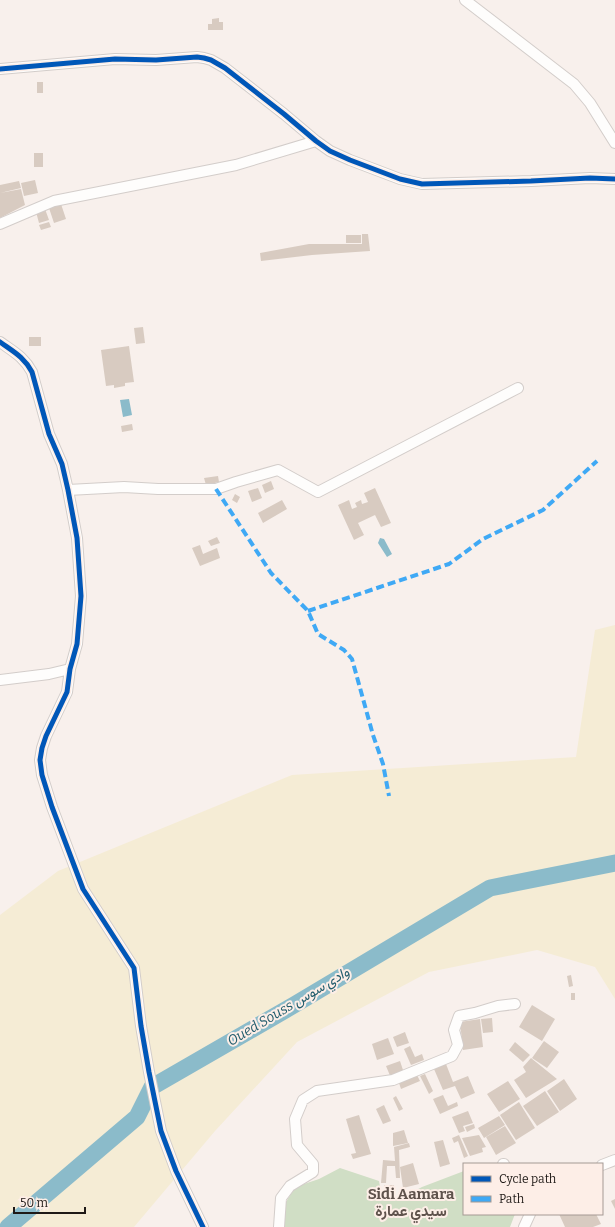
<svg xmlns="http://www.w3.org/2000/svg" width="615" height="1227" font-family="Bitter,Vazirmatn,serif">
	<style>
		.green { fill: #d0dec5 }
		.sand { fill: #f5ecd5 }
		.water { fill: #8bbbca }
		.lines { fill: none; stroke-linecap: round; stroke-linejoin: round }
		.river { stroke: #8bbbca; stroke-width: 17 }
		.building { fill: #d8cbc1 }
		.street-casing { stroke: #d3cdca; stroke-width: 12 }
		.street { stroke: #fefdfc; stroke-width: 10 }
		.quiet { stroke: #3fa9f5; stroke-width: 4; stroke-dasharray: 8 4; stroke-linecap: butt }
		.cycleway-casing { stroke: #fdeee7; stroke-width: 8 }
		.cycleway { stroke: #0057b8; stroke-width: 5 }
		.labels { text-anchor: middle; stroke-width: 4; stroke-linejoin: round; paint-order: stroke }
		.water-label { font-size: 14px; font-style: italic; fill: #215c6d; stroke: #fdeee7 }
		.quarter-label { font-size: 15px; font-weight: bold; fill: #5f524c; stroke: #fdeee7 }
	</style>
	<rect width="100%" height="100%" fill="#f8f0ec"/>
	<!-- green -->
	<path class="green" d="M 340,1168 L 379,1181 L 382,1198 L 399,1199 L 422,1187 L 464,1171 L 464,1214 L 515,1214 L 510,1227 L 284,1227 L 286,1202 L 295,1187 L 319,1179 Z"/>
	<!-- sand -->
	<path class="sand" d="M 615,625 L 615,999 L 595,967 L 537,950 L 429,972 L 297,1042 L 215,1131 L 134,1227 L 0,1227 L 0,915 L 58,871 L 292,775 L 576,757 L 595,630 Z"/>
	<!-- water -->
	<path class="water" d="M 129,399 L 132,415 L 123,417 L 120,400 Z
		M 380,538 L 384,539 L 392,554 L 387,557 L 378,543 Z"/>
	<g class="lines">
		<!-- river -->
		<path class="river" d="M 8,1227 L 137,1117 L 152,1087 L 294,1005 L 490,888 L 615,863"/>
	</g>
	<!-- building -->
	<path class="building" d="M 219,18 L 219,22 L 223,22 L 223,30 L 208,30 L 208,24 L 212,24 L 212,19 Z
		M 37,82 L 43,82 L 43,93 L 37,93 Z
		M 34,153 L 43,153 L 43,167 L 34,167 Z
		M 35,180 L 38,193 L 24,196 L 21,183 Z
		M 19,181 L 21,188 L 0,193 L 0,185 Z
		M 21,189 L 25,205 L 0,218 L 0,193 Z
		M 61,204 L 66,219 L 54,223 L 49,208 Z
		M 45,209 L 49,220 L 39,223 L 36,212 Z
		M 49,222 L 51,227 L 41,230 L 39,225 Z
		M 362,234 L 368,234 L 370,251 L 312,255 L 261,261 L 260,253 L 309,244 L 362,244 Z
		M 346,235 L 361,235 L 361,243 L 346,243 Z
		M 143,327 L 145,343 L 136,344 L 134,328 Z
		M 29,337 L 41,337 L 41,346 L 29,346 Z
		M 129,346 L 134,382 L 125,383 L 125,386 L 114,388 L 114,385 L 106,386 L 101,350 Z
		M 132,424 L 133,430 L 122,432 L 121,426 Z
		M 218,476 L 219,482 L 206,485 L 204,478 Z
		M 271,481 L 274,489 L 265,493 L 262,485 Z
		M 258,488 L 262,498 L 252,502 L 248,491 Z
		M 375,488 L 391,523 L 381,527 L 375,515 L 358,523 L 364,535 L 354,540 L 338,505 L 349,500 L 352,509 L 357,507 L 355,503 L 361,500 L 362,504 L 368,502 L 364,493 Z
		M 235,494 L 240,497 L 237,503 L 232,500 Z
		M 282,500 L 287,509 L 263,523 L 258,513 Z
		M 217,537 L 220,543 L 211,546 L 208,541 Z
		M 200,545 L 203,554 L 217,548 L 220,558 L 200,566 L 192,548 Z
		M 571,975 L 573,986 L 569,987 L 567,976 Z
		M 571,993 L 575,993 L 575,1000 L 571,1000 Z
		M 532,1005 L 555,1019 L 542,1041 L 519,1027 Z
		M 492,1018 L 493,1032 L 483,1033 L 481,1019 Z
		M 480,1019 L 483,1047 L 463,1050 L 460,1022 Z
		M 405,1032 L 409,1043 L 397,1047 L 393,1037 Z
		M 388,1038 L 394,1054 L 377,1060 L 372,1044 Z
		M 544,1041 L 559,1052 L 547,1068 L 532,1058 Z
		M 515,1042 L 530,1055 L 523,1062 L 509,1050 Z
		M 410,1046 L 415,1057 L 422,1054 L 424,1060 L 411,1065 L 404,1049 Z
		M 531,1058 L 557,1079 L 526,1098 L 514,1080 L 526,1072 L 523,1067 Z
		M 400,1061 L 404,1073 L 391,1078 L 386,1066 Z
		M 446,1064 L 453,1082 L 468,1076 L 475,1093 L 461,1099 L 455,1086 L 443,1090 L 434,1069 Z
		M 425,1074 L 433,1091 L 429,1094 L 420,1076 Z
		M 417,1075 L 420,1081 L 401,1089 L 399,1083 Z
		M 564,1079 L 577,1099 L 560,1111 L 547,1091 Z
		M 508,1081 L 520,1099 L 499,1112 L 487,1094 Z
		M 545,1091 L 559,1112 L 537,1126 L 523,1106 Z
		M 443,1095 L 448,1106 L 457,1102 L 458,1106 L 440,1114 L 433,1099 Z
		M 396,1096 L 403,1109 L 399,1111 L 393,1098 Z
		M 519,1102 L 535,1128 L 516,1140 L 500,1115 Z
		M 384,1105 L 391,1121 L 383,1124 L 376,1109 Z
		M 468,1111 L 473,1123 L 463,1126 L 465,1131 L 459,1133 L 452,1117 Z
		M 359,1115 L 371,1154 L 353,1159 L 351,1154 L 356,1153 L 346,1119 Z
		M 499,1116 L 505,1125 L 484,1138 L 478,1128 Z
		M 474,1124 L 475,1128 L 467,1132 L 465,1127 Z
		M 505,1126 L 516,1143 L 496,1155 L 486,1137 Z
		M 404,1130 L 408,1143 L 393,1146 L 393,1133 Z
		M 459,1135 L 468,1156 L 464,1158 L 458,1141 L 454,1143 L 452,1138 Z
		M 479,1135 L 486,1147 L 482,1148 L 483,1152 L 470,1156 L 462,1138 Z
		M 443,1140 L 450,1164 L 440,1167 L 434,1142 Z
		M 409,1143 L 410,1147 L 399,1150 L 400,1178 L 396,1178 L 395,1166 L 387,1166 L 386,1183 L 381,1183 L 383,1160 L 395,1161 L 394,1147 Z
		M 413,1163 L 419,1184 L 403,1188 L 400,1167 Z
		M 384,1185 L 394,1185 L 394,1194 L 384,1195 Z
		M 615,1199 L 615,1209 L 611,1201 Z
		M 559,1214 L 596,1214 L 601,1224 L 593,1227 L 565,1227 Z"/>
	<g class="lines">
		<!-- street casing -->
		<g class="street-casing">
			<path id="street" d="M 465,0 L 574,84 L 590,103 L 615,143
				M 0,69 L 115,59 L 156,60 L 197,57 L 204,58 L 211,60 L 225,68 L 284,114 L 316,141 L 330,151 L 350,160 L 400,179 L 422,184 L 531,181 L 590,178 L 615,179
				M 0,224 L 54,201 L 236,165 L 316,141
				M 0,342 C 14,352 24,357 32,372 L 49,434 L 62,464 L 68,490 L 77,538 L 81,596 L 77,644 L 70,669 L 67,692 L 46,736 L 42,748 L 40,760 L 42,775 L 52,807 L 83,889 L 134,968 L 141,1026 L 149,1072 L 161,1131 L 176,1171 L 203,1227
				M 68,490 L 124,487 L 158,489 L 216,489 L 236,482 L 278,470 L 318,492 L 518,388
				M 0,680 L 49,674 L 70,669
				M 503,1164 L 504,1164
				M 602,1165 L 615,1160
				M 279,1227 L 281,1198 L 290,1186 L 313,1172 L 313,1164 L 297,1145 L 295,1119 L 303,1100 L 317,1091 L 393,1080 L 452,1056 L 458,1045 L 454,1030 L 459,1016 L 475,1013 L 498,1006 L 515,1004
				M 524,1227 L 530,1214"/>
		</g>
		<!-- street -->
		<use href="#street" class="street"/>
		<!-- quiet -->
		<path class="quiet" d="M 216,489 L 271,573 L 308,611 L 318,634 L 344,650 L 352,659 L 373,735 L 383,764 L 389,796
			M 308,611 L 449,564 L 483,539 L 543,510 L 597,461"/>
		<!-- cycleway casing -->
		<g class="cycleway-casing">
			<path id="cycleway" d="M 0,69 L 115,59 L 156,60 L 197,57 L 204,58 L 211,60 L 225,68 L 284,114 L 316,141 L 330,151 L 350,160 L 400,179 L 422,184 L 531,181 L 590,178 L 615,179
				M 0,342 C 14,352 24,357 32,372 L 49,434 L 62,464 L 68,490 L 77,538 L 81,596 L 77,644 L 70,669 L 67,692 L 46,736 L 42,748 L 40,760 L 42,775 L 52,807 L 83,889 L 134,968 L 141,1026 L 149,1072 L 161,1131 L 176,1171 L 203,1227"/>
		</g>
		<!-- cycleway -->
		<use href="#cycleway" class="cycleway"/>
	</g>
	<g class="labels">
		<!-- water labels -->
		<g class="water-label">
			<text transform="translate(288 1006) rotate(-31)" y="5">Oued Souss وادي سوس</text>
		</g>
		<!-- quarter labels -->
		<g class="quarter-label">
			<text x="411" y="1199">Sidi Aamara<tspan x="411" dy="17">سيدي عمارة</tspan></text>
		</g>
	</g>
	<!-- legend -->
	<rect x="463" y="1163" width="140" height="52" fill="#fdeee7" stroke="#a49993"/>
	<rect x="471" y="1176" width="20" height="6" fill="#0057b8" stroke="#a49993"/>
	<text x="499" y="1183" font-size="12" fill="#1e1916">Cycle path</text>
	<rect x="471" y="1196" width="20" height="6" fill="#3fa9f5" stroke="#a49993"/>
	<text x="499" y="1203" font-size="12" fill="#1e1916">Path</text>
	<!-- scale -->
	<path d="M14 1207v6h71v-6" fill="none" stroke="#1e1916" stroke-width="2"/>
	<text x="20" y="1207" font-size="12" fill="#1e1916" stroke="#fdeee7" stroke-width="3" paint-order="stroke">50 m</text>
</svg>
